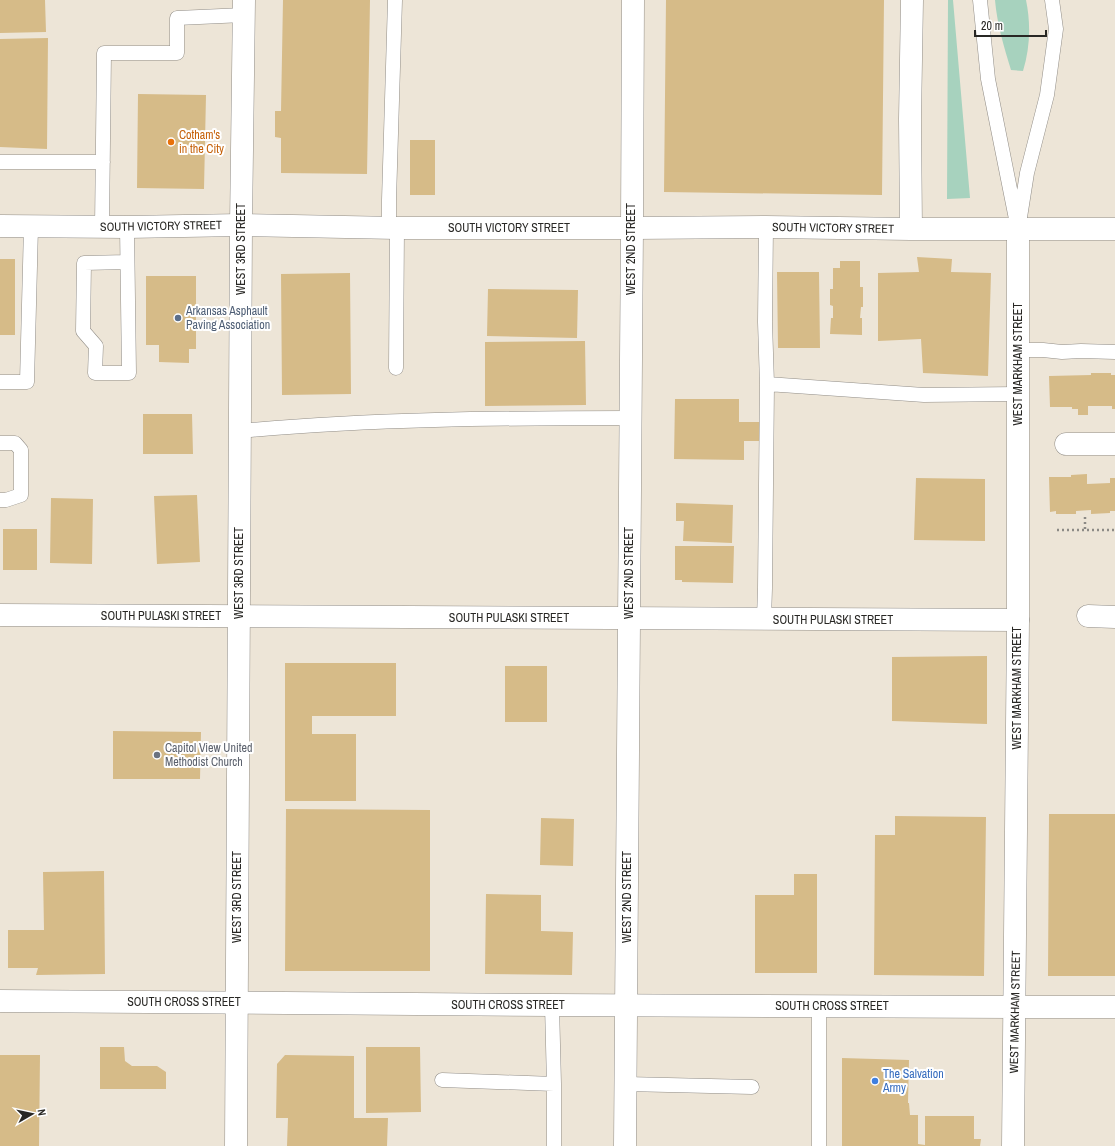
<svg xmlns="http://www.w3.org/2000/svg" width="1115" height="1146" font-family="'Archivo Narrow',sans-serif">
	<style>
		.built { fill: #ede5d7 }
		.green { fill: #a7d2be }
		.building { fill: #d6bb88 }
		.lines { fill: none; stroke-linecap: round; stroke-linejoin: round }
		.service-casing { stroke: #918d87; stroke-width: 15 }
		.minor-casing { stroke: #918d87; stroke-width: 23 }
		.tertiary-casing { stroke: #918d87; stroke-width: 23 }
		.secondary-casing { stroke: #918d87; stroke-width: 23 }
		.path { stroke: #8c8a85; stroke-width: 2.5; stroke-dasharray: 2 3; stroke-linecap: butt }
		.service { stroke: #fff; stroke-width: 14 }
		.minor { stroke: #fff; stroke-width: 22 }
		.tertiary { stroke: #fff; stroke-width: 22 }
		.secondary { stroke: #fff; stroke-width: 22 }
		.food-dot { fill: #e8710a; stroke: #fff; stroke-width: 1.5 }
		.service-dot { fill: #5c6f8a; stroke: #fff; stroke-width: 1.5 }
		.worship-dot { fill: #6b7280; stroke: #fff; stroke-width: 1.5 }
		.shop-dot { fill: #3f7fe0; stroke: #fff; stroke-width: 1.5 }
		.labels { text-anchor: middle; stroke-width: 4; stroke-linejoin: round; paint-order: stroke }
		.food-label { font-size: 12px; fill: #c56008; stroke: #fff; text-anchor: start }
		.street-label { font-size: 12px; fill: #282724; stroke: #fff }
		.service-label { font-size: 12px; fill: #4e5e75; stroke: #fff; text-anchor: start }
		.worship-label { font-size: 12px; fill: #5b616d; stroke: #fff; text-anchor: start }
		.shop-label { font-size: 12px; fill: #366cbe; stroke: #fff; text-anchor: start }
	</style>
	<rect width="100%" height="100%" fill="#f5f1ea"/>
	<!-- built -->
	<path class="built" d="M 0,0 L 1115,0 L 1115,1146 L 0,1146 Z"/>
	<!-- green -->
	<path class="green" d="M 948,0 L 953,0 L 970,198 L 947,199 Z
		M 995,0 L 1026,0 C 1031,24 1030,48 1023,71 L 1011,70 C 1004,47 997,24 995,0 Z"/>
	<!-- building -->
	<path class="building" d="M 0,0 L 45,0 L 46,32 L 0,33 Z
		M 283,0 L 370,0 L 367,174 L 281,173 L 281,138 L 275,137 L 275,111 L 281,111 Z
		M 666,0 L 884,0 L 882,195 L 664,192 Z
		M 48,38 L 47,149 L 0,147 L 0,39 Z
		M 138,94 L 206,95 L 204,189 L 137,188 Z
		M 410,140 L 435,140 L 435,195 L 410,195 Z
		M 917,257 L 952,259 L 951,272 L 991,273 L 988,376 L 923,373 L 921,339 L 878,341 L 878,273 L 919,272 Z
		M 0,259 L 15,259 L 15,335 L 0,335 Z
		M 840,261 L 860,261 L 860,287 L 863,287 L 863,307 L 861,307 L 860,318 L 862,318 L 862,335 L 830,334 L 831,318 L 833,318 L 833,306 L 830,305 L 830,289 L 833,289 L 833,268 L 840,268 Z
		M 777,272 L 819,272 L 820,348 L 778,348 Z
		M 350,273 L 351,394 L 282,395 L 281,274 Z
		M 146,276 L 196,276 L 196,349 L 189,349 L 189,363 L 159,362 L 159,345 L 146,345 Z
		M 488,289 L 578,290 L 577,338 L 487,336 Z
		M 585,341 L 586,405 L 485,406 L 485,342 Z
		M 1091,373 L 1111,373 L 1111,375 L 1115,375 L 1115,409 L 1112,409 L 1112,406 L 1088,406 L 1088,415 L 1078,415 L 1078,409 L 1072,409 L 1072,407 L 1050,407 L 1049,376 L 1091,375 Z
		M 675,399 L 739,399 L 739,422 L 760,422 L 760,441 L 744,441 L 744,460 L 674,459 Z
		M 143,414 L 192,414 L 193,454 L 143,454 Z
		M 1087,474 L 1087,484 L 1110,483 L 1110,478 L 1115,478 L 1115,511 L 1110,511 L 1110,513 L 1091,514 L 1091,510 L 1076,511 L 1076,514 L 1056,514 L 1056,511 L 1050,512 L 1049,477 L 1071,477 L 1071,475 Z
		M 916,478 L 985,479 L 985,541 L 914,540 Z
		M 197,495 L 200,562 L 157,564 L 154,496 Z
		M 51,498 L 93,499 L 92,564 L 50,563 Z
		M 676,503 L 733,505 L 732,543 L 683,541 L 684,521 L 676,521 Z
		M 3,529 L 37,529 L 37,570 L 3,570 Z
		M 675,546 L 734,546 L 733,583 L 682,582 L 682,580 L 675,580 Z
		M 987,656 L 987,724 L 892,721 L 892,657 Z
		M 285,663 L 396,663 L 396,716 L 312,716 L 312,734 L 356,734 L 356,801 L 285,801 Z
		M 505,666 L 547,666 L 547,722 L 505,722 Z
		M 113,731 L 201,732 L 200,779 L 113,779 Z
		M 286,809 L 430,810 L 430,971 L 285,971 Z
		M 1049,814 L 1115,814 L 1115,976 L 1048,976 Z
		M 895,816 L 986,817 L 984,976 L 874,975 L 875,835 L 895,835 Z
		M 541,818 L 574,819 L 573,866 L 540,865 Z
		M 104,871 L 105,974 L 36,975 L 38,968 L 8,968 L 8,930 L 44,930 L 43,872 Z
		M 794,874 L 817,874 L 817,973 L 755,973 L 755,895 L 794,895 Z
		M 486,894 L 541,895 L 541,931 L 573,932 L 572,975 L 485,974 Z
		M 100,1047 L 124,1047 L 125,1061 L 132,1066 L 157,1066 L 166,1072 L 166,1089 L 100,1089 Z
		M 366,1047 L 420,1047 L 421,1112 L 366,1113 Z
		M 0,1055 L 40,1055 L 39,1146 L 0,1146 Z
		M 285,1055 L 354,1056 L 354,1118 L 388,1118 L 387,1146 L 287,1146 L 288,1118 L 276,1118 L 277,1064 Z
		M 842,1058 L 909,1060 L 908,1103 L 909,1103 L 910,1115 L 918,1115 L 918,1144 L 925,1145 L 925,1116 L 974,1116 L 974,1139 L 981,1139 L 980,1146 L 842,1146 Z"/>
	<g class="lines">
		<!-- service casing -->
		<g class="service-casing">
			<path id="service" d="M 980,0 L 988,79 L 1016,219
				M 0,162 L 103,162
				M 102,227 L 104,53 L 177,53 L 177,18 L 244,15
				M 389,228 L 389,200 L 395,0
				M 1018,230 L 1027,173 L 1047,95 L 1056,29 L 1052,0
				M 127,262 L 84,263 L 83,331 L 96,346 L 95,373 L 129,373 L 127,227
				M 1018,350 L 1043,350 L 1062,352 L 1081,351 L 1115,352
				M 396,368 L 397,228
				M 0,382 L 27,382 L 31,227
				M 767,384 L 924,395 L 1018,394
				M 240,431 C 370,419 500,418 630,418
				M 0,443 L 15,443 L 21,450 L 21,495 L 6,500 L 0,500
				M 764,619 L 765,588 L 767,384 L 765,322 L 766,227
				M 552,1005 L 554,1084 L 554,1146
				M 819,1006 L 819,1146
				M 442,1080 L 554,1084
				M 626,1084 L 752,1087"/>
		</g>
		<!-- minor casing -->
		<g class="minor-casing">
			<path id="minor" d="M 0,226 L 127,227 L 241,225
				M 632,228 L 766,227 L 911,229 L 1115,229
				M 911,229 L 910,119 L 912,0
				M 1066,444 L 1115,444
				M 0,615 L 1018,620
				M 1088,616 L 1115,617
				M 1015,1007 L 1115,1007"/>
		</g>
		<!-- tertiary casing -->
		<g class="tertiary-casing">
			<path id="tertiary" d="M 632,228 L 633,0
				M 0,1001 L 552,1005 L 1015,1007
				M 1013,1146 L 1018,620 L 1018,230"/>
		</g>
		<!-- secondary casing -->
		<g class="secondary-casing">
			<path id="secondary" d="M 241,225 L 397,228 L 632,228 L 625,1146
				M 236,1146 L 241,225 L 244,0"/>
		</g>
		<!-- path -->
		<path class="path" d="M 1085,517 L 1085,530
			M 1057,530 L 1115,530"/>
		<!-- service -->
		<use href="#service" class="service"/>
		<!-- minor -->
		<use href="#minor" class="minor"/>
		<!-- tertiary -->
		<use href="#tertiary" class="tertiary"/>
		<!-- secondary -->
		<use href="#secondary" class="secondary"/>
	</g>
	<!-- markers -->
	<circle class="food-dot" cx="171" cy="142" r="4"/>
	<circle class="service-dot" cx="178" cy="318" r="4"/>
	<circle class="worship-dot" cx="157" cy="755" r="4"/>
	<circle class="shop-dot" cx="875" cy="1081" r="4"/>
	<g class="labels">
		<!-- food labels -->
		<g class="food-label">
			<text x="179" y="139">Cotham's<tspan x="179" dy="14">in the City</tspan></text>
		</g>
		<!-- street labels -->
		<g class="street-label">
			<text transform="translate(161 226) rotate(-1)" y="4">SOUTH VICTORY STREET</text>
			<text x="509" y="232">SOUTH VICTORY STREET</text>
			<text transform="translate(833 228) rotate(1)" y="4">SOUTH VICTORY STREET</text>
			<text transform="translate(241 249) rotate(-90)" y="4">WEST 3RD STREET</text>
			<text transform="translate(631 249) rotate(-90)" y="4">WEST 2ND STREET</text>
			<text transform="translate(1018 364) rotate(-90)" y="4">WEST MARKHAM STREET</text>
			<text transform="translate(239 573) rotate(-90)" y="4">WEST 3RD STREET</text>
			<text transform="translate(629 573) rotate(-90)" y="4">WEST 2ND STREET</text>
			<text x="161" y="620">SOUTH PULASKI STREET</text>
			<text x="509" y="622">SOUTH PULASKI STREET</text>
			<text x="833" y="624">SOUTH PULASKI STREET</text>
			<text transform="translate(1017 688) rotate(-90)" y="4">WEST MARKHAM STREET</text>
			<text transform="translate(237 897) rotate(-90)" y="4">WEST 3RD STREET</text>
			<text transform="translate(627 897) rotate(-90)" y="4">WEST 2ND STREET</text>
			<text x="184" y="1006">SOUTH CROSS STREET</text>
			<text x="508" y="1009">SOUTH CROSS STREET</text>
			<text x="832" y="1010">SOUTH CROSS STREET</text>
			<text transform="translate(1015 1012) rotate(-89)" y="4">WEST MARKHAM STREET</text>
		</g>
		<!-- service labels -->
		<g class="service-label">
			<text x="186" y="315">Arkansas Asphault<tspan x="186" dy="14">Paving Association</tspan></text>
		</g>
		<!-- worship labels -->
		<g class="worship-label">
			<text x="165" y="752">Capitol View United<tspan x="165" dy="14">Methodist Church</tspan></text>
		</g>
		<!-- shop labels -->
		<g class="shop-label">
			<text x="883" y="1078">The Salvation<tspan x="883" dy="14">Army</tspan></text>
		</g>
	</g>
	<!-- north arrow -->
	<g transform="translate(32 1114) rotate(81)" stroke="#ffffff" stroke-width="3" paint-order="stroke">
	<path d="M0-3L7 15L0 10L-7 15Z" fill="#282724"/>
	<text y="-6" font-size="11" font-weight="bold" text-anchor="middle" fill="#282724">N</text>
	</g>
	<!-- scale -->
	<path d="M975 30v6h71v-6" fill="none" stroke="#282724" stroke-width="2"/>
	<text x="981" y="30" font-size="12" fill="#282724" stroke="#ffffff" stroke-width="3" paint-order="stroke">20 m</text>
</svg>
